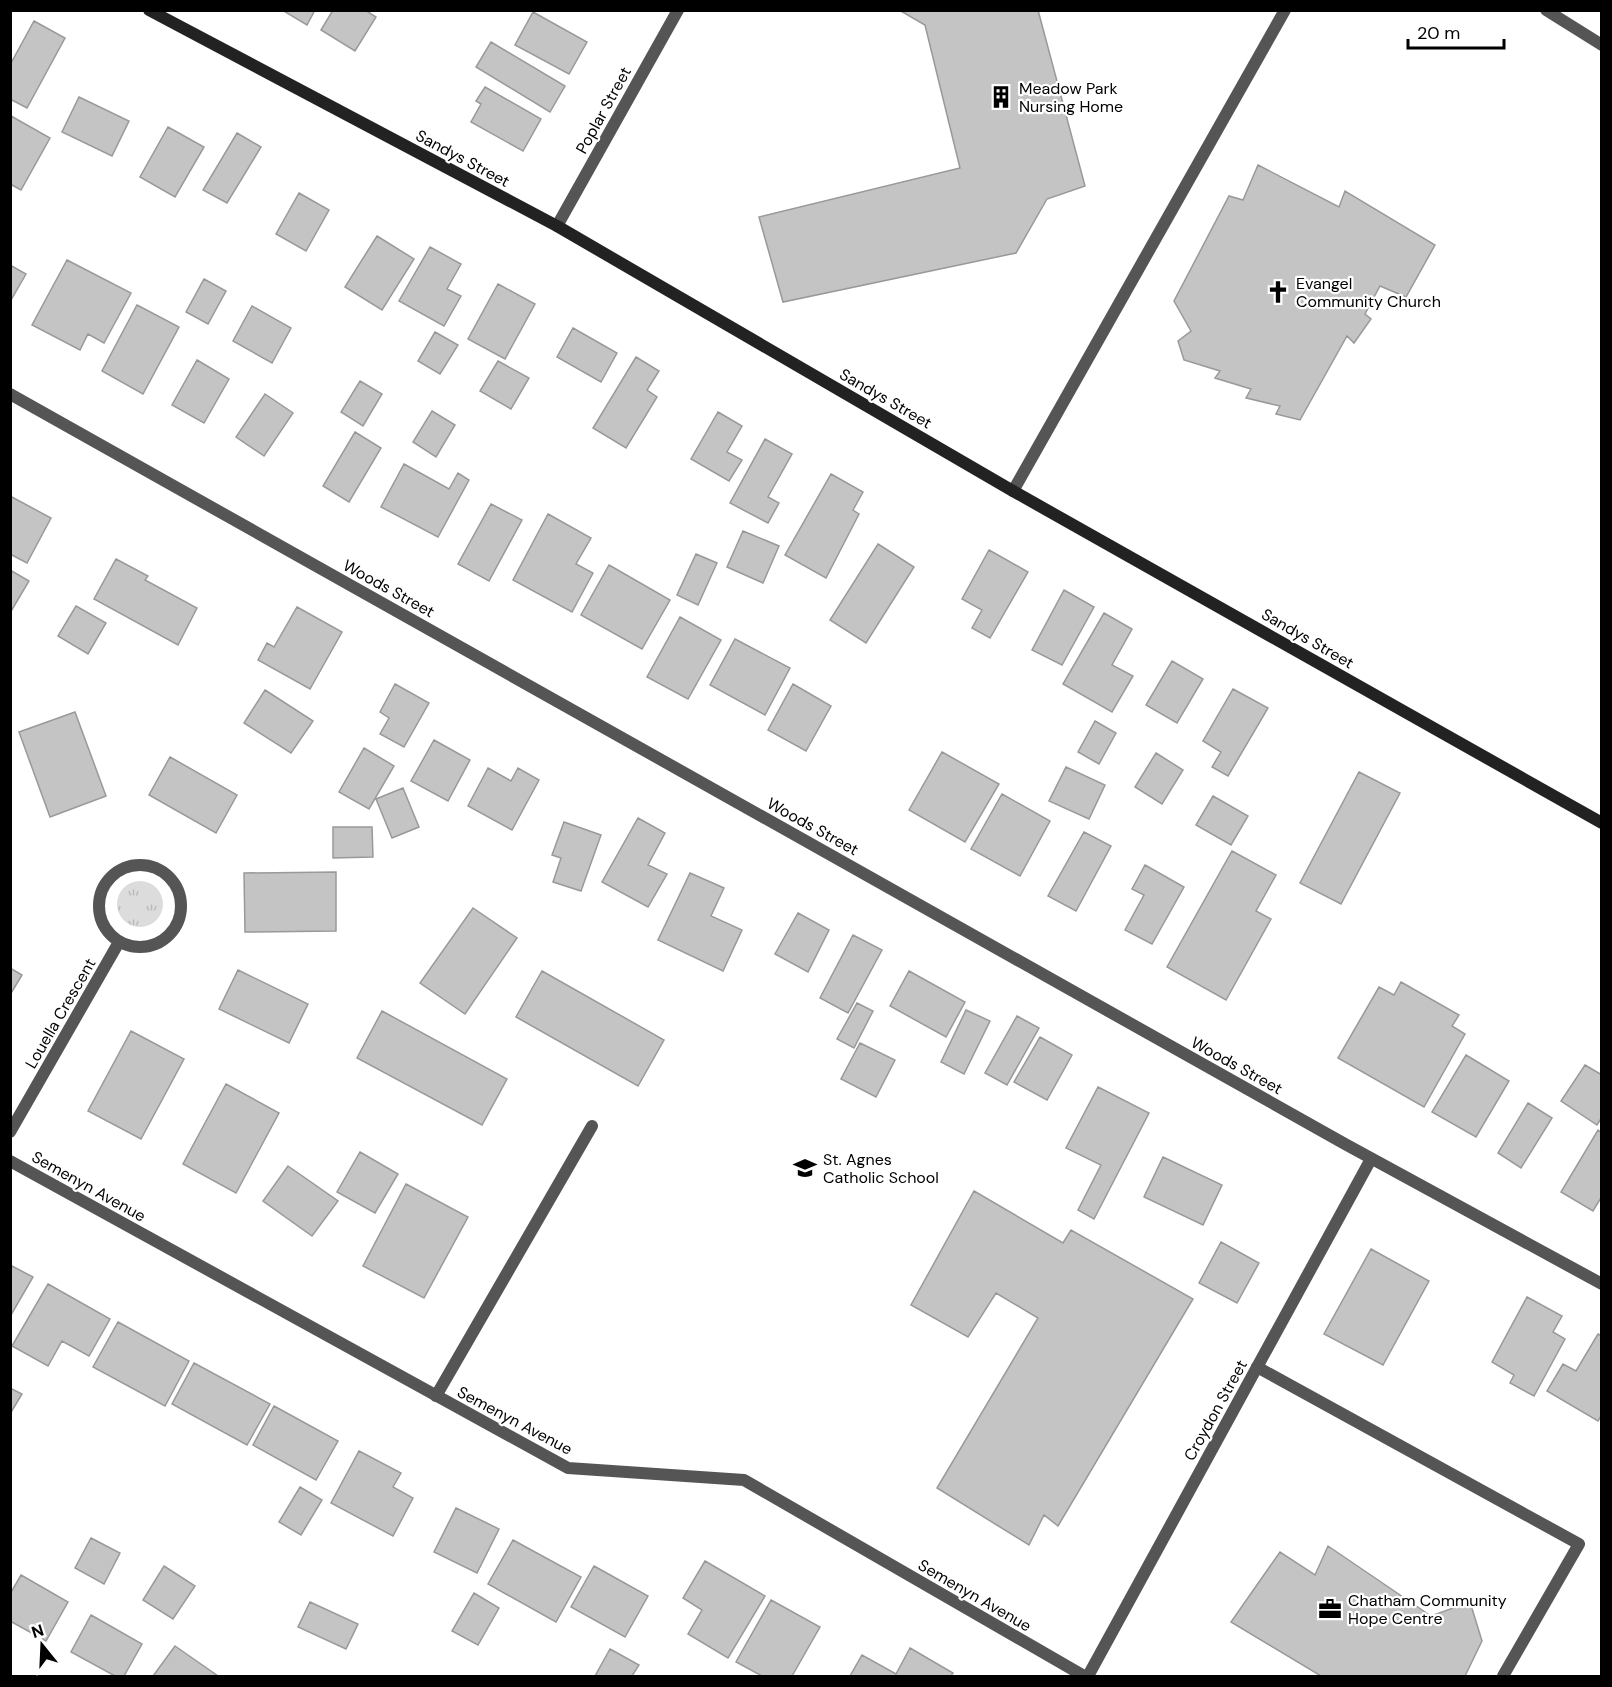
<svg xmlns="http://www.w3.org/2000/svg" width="1612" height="1687" font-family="'DM Sans',sans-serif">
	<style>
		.grass { fill: url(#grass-tufts) }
		.building { fill: #c4c4c4; stroke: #999; stroke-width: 1.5 }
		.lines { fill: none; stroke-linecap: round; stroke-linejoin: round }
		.lane { stroke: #555; stroke-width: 12 }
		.street { stroke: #555; stroke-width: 12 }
		.secondary { stroke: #222; stroke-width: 12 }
		.labels { text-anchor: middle; stroke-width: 4.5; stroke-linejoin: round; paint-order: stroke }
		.poi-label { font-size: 16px; fill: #000; stroke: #fff; text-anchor: start }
		.street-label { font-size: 16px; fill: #000; stroke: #fff }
	</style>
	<defs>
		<pattern id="grass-tufts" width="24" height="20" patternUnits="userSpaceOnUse" patternTransform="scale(1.5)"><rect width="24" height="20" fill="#dcdcdc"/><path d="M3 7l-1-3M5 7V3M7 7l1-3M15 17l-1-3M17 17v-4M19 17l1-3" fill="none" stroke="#bbb"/></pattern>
	</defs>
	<rect width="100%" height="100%" fill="#fff"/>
	<!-- grass -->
	<path class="grass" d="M117 904a23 23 0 1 1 46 0a23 23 0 1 1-46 0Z"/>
	<!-- building -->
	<path class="building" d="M 282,10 L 315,10 L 307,25 Z
		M 333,10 L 365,10 L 376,17 L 355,51 L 321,30 Z
		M 899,10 L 1038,10 L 1085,186 L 1047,199 L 1016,253 L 783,302 L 759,217 L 960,168 L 925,25 Z
		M 533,12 L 587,42 L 569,74 L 515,45 Z
		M 34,21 L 65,38 L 27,108 L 10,99 L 10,65 Z
		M 491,42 L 565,86 L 550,112 L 476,67 Z
		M 485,87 L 541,119 L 523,151 L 471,122 L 481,104 L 476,101 Z
		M 79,97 L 129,121 L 112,156 L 62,132 Z
		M 11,116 L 50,138 L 21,190 L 10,184 Z
		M 168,127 L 204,147 L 175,197 L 140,177 Z
		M 237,133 L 261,147 L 227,203 L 203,190 Z
		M 1258,165 L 1339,207 L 1345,191 L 1435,245 L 1406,297 L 1380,286 L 1365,314 L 1371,319 L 1354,343 L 1347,336 L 1300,420 L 1276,414 L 1280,406 L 1246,398 L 1251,389 L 1215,378 L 1220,371 L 1184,360 L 1178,341 L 1191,331 L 1174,301 L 1229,196 L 1243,200 Z
		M 299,193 L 329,210 L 306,251 L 276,234 Z
		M 377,236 L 414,259 L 382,310 L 345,287 Z
		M 430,247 L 461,264 L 447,289 L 461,296 L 444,326 L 399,301 Z
		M 67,260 L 131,293 L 104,343 L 88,334 L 80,350 L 32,325 Z
		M 10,265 L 26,274 L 11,300 L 10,299 Z
		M 204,279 L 226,291 L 208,324 L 186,312 Z
		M 498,284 L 535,304 L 505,359 L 468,339 Z
		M 137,305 L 179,327 L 143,394 L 102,371 Z
		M 252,306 L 291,328 L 272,363 L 233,341 Z
		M 573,328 L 617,353 L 601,382 L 557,357 Z
		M 435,332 L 458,345 L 440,374 L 418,361 Z
		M 636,357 L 659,371 L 647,390 L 657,397 L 626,448 L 593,428 Z
		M 197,360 L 229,379 L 204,423 L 172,405 Z
		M 498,361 L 529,378 L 511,409 L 480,391 Z
		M 360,381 L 382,394 L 363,426 L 341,412 Z
		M 265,394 L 293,413 L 264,456 L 236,437 Z
		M 432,411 L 455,425 L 436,457 L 413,442 Z
		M 718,412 L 742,426 L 727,452 L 742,460 L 729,481 L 691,459 Z
		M 355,432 L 381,448 L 349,502 L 323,486 Z
		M 765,439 L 792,454 L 768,497 L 779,503 L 768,523 L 730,503 Z
		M 404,464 L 449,489 L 458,473 L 469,480 L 438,537 L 381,507 Z
		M 831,474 L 863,492 L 853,510 L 859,514 L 826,578 L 785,555 Z
		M 10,496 L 51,518 L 27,563 L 10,554 Z
		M 491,504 L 522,520 L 489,581 L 458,564 Z
		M 548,514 L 591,538 L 576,564 L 593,573 L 572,612 L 513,580 Z
		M 743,531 L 779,546 L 763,583 L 727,567 Z
		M 878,544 L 914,567 L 866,643 L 830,620 Z
		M 989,550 L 1028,572 L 990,638 L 972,628 L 982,610 L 962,599 Z
		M 696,554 L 717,563 L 698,605 L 677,595 Z
		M 116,559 L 148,576 L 145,580 L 197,608 L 178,645 L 94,599 Z
		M 609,565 L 670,600 L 642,649 L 581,615 Z
		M 10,570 L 29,581 L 10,613 Z
		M 1064,590 L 1094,607 L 1062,665 L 1032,650 Z
		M 76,606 L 106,623 L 88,654 L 58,636 Z
		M 297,607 L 342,632 L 310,689 L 258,660 L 267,643 L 274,647 Z
		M 1104,613 L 1132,629 L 1112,665 L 1133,676 L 1112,712 L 1063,684 Z
		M 680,617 L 721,640 L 688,699 L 647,677 Z
		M 735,639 L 790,668 L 765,715 L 710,685 Z
		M 1172,661 L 1203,679 L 1177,723 L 1146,705 Z
		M 395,684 L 429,703 L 404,747 L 380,734 L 389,718 L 380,712 Z
		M 793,684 L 831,706 L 806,751 L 768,730 Z
		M 1233,689 L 1268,708 L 1228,776 L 1212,767 L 1221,752 L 1203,741 Z
		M 265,690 L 313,721 L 291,753 L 244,723 Z
		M 75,712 L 106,796 L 50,817 L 19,732 Z
		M 1095,721 L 1116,733 L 1099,764 L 1078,752 Z
		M 434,740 L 470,760 L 448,801 L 411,781 Z
		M 364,748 L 394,766 L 369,809 L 339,792 Z
		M 942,752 L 999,784 L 965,842 L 909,810 Z
		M 1156,753 L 1183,770 L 1162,804 L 1135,787 Z
		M 170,757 L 237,795 L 216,833 L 149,795 Z
		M 1066,767 L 1105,785 L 1089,819 L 1049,801 Z
		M 488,768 L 511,781 L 518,768 L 539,780 L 512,830 L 468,806 Z
		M 1359,772 L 1400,793 L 1341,904 L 1300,883 Z
		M 403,788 L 419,827 L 392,838 L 376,799 Z
		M 1002,794 L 1050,821 L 1020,876 L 971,849 Z
		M 1213,796 L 1248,816 L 1231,845 L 1196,825 Z
		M 638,818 L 665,833 L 648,865 L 667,874 L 648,907 L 602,882 Z
		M 564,822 L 601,835 L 581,891 L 553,882 L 561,858 L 552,855 Z
		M 333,827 L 372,827 L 373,857 L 333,858 Z
		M 1084,832 L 1111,846 L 1076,911 L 1048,896 Z
		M 1232,851 L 1276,875 L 1256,911 L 1271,919 L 1226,1000 L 1167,967 Z
		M 1145,865 L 1184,887 L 1152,944 L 1125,930 L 1144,895 L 1132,889 Z
		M 336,872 L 336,931 L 245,932 L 244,873 Z
		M 690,873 L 724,888 L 711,916 L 742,930 L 723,971 L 658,940 Z
		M 473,908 L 517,938 L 465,1014 L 420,983 Z
		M 798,913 L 829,930 L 808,972 L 775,954 Z
		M 853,935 L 882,950 L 848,1013 L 820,998 Z
		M 10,968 L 22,975 L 10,995 Z
		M 238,970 L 308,1004 L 289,1043 L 219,1009 Z
		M 542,971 L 664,1040 L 638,1086 L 516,1017 Z
		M 909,971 L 965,1002 L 946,1037 L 890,1006 Z
		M 1401,982 L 1459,1015 L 1452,1026 L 1465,1034 L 1424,1107 L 1338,1058 L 1379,987 L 1394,995 Z
		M 857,1003 L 873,1011 L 854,1048 L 837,1039 Z
		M 966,1010 L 990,1021 L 964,1074 L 941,1062 Z
		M 382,1011 L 507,1079 L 482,1125 L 357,1058 Z
		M 1017,1016 L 1039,1028 L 1007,1085 L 985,1073 Z
		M 131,1031 L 184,1059 L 141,1139 L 88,1111 Z
		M 1040,1037 L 1072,1055 L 1047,1100 L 1014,1082 Z
		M 860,1043 L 895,1060 L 876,1097 L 841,1079 Z
		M 1466,1055 L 1509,1081 L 1476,1137 L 1432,1112 Z
		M 1585,1065 L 1602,1075 L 1602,1117 L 1597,1125 L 1561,1101 Z
		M 226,1084 L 279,1113 L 236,1193 L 183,1164 Z
		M 1098,1087 L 1149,1113 L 1094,1219 L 1078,1210 L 1101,1165 L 1066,1148 Z
		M 1528,1103 L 1552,1118 L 1521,1168 L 1498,1153 Z
		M 1598,1130 L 1602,1133 L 1602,1196 L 1593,1211 L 1561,1192 Z
		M 360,1152 L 398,1174 L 375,1213 L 337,1192 Z
		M 1163,1157 L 1222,1185 L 1203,1225 L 1144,1197 Z
		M 288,1166 L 338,1201 L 312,1236 L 263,1201 Z
		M 406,1184 L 468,1217 L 424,1298 L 363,1266 Z
		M 974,1191 L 1063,1243 L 1071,1230 L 1193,1299 L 1058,1526 L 1044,1515 L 1029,1545 L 937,1488 L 1038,1318 L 996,1293 L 968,1337 L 911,1305 Z
		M 1221,1242 L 1259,1263 L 1237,1303 L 1199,1283 Z
		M 1371,1249 L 1429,1281 L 1383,1365 L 1324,1334 Z
		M 10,1265 L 33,1277 L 11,1315 L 10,1315 Z
		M 48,1284 L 110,1319 L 89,1356 L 62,1341 L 48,1366 L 12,1346 Z
		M 1527,1297 L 1562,1316 L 1553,1332 L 1565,1339 L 1534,1396 L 1510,1383 L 1514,1375 L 1492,1362 Z
		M 118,1322 L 189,1361 L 165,1406 L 93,1367 Z
		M 1598,1334 L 1602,1336 L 1602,1414 L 1598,1421 L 1547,1391 L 1563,1364 L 1576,1371 Z
		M 194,1363 L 270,1404 L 247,1445 L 172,1404 Z
		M 10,1388 L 22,1394 L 10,1414 Z
		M 274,1406 L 338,1441 L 316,1480 L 253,1445 Z
		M 359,1451 L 401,1473 L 393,1487 L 413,1498 L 393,1536 L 331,1503 Z
		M 300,1487 L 322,1500 L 301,1535 L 279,1522 Z
		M 456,1508 L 499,1529 L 477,1573 L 434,1552 Z
		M 91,1538 L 120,1553 L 104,1584 L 75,1568 Z
		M 513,1540 L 581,1577 L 556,1622 L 488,1584 Z
		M 1328,1546 L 1431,1616 L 1470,1602 L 1482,1641 L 1465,1676 L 1321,1676 L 1231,1622 L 1280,1552 L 1315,1575 Z
		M 705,1561 L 765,1596 L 728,1658 L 688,1634 L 702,1610 L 683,1598 Z
		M 164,1566 L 195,1586 L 173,1619 L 143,1600 Z
		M 594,1566 L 648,1596 L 625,1637 L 571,1607 Z
		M 21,1575 L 68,1602 L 46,1641 L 10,1621 L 10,1594 Z
		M 474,1593 L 499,1608 L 478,1645 L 452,1631 Z
		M 771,1600 L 820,1627 L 792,1676 L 762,1676 L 736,1662 Z
		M 310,1602 L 358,1624 L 346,1649 L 298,1627 Z
		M 91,1615 L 142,1644 L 124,1676 L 115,1676 L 71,1652 Z
		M 175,1646 L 218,1676 L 153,1676 Z
		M 910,1648 L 953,1673 L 951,1676 L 850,1676 L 862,1655 L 896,1674 Z
		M 610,1649 L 639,1665 L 632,1676 L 595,1676 Z"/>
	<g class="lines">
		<!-- lane -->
		<path class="lane" d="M 1546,10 L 1602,45
			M 1013,491 L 1285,10
			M 1257,1367 L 1579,1544 L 1503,1676
			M 436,1396 L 592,1126"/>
		<!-- street -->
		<path class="street" d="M 557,226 L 678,10
			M 10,394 L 1345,1144 L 1602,1284
			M99 906a41 41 0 1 1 82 0a41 41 0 1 1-82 0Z
			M 10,1132 L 119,942
			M 10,1161 L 568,1468 L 744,1480 L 1084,1676
			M 1088,1676 L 1371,1159"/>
		<!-- secondary -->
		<path class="secondary" d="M 149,10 L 557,226 L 1013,491 L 1602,823"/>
	</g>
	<!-- icons -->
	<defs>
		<g id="building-bare" transform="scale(1.8)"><path d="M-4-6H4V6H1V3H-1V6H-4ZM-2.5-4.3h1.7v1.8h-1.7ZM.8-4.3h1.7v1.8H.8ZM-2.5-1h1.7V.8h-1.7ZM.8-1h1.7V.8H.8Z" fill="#000" stroke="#fff" stroke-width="2.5" paint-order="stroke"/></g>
		<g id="church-bare" transform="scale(1.8)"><path d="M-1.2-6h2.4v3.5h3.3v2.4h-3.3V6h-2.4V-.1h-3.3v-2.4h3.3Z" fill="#000" stroke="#fff" stroke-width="2.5" paint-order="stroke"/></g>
		<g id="school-bare" transform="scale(1.8)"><path d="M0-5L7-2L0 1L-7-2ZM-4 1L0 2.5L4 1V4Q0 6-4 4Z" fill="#000" stroke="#fff" stroke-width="2.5" paint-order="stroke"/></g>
		<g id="office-bare" transform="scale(1.8)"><path d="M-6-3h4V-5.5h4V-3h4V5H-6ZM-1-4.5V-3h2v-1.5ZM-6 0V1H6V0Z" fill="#000" stroke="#fff" stroke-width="2.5" paint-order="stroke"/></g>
	</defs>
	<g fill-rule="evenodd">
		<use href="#building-bare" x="1001" y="97"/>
		<use href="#church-bare" x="1278" y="292"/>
		<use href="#school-bare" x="805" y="1168"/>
		<use href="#office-bare" x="1330" y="1609"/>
	</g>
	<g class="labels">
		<!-- poi labels -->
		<g class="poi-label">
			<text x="1019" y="94">Meadow Park<tspan x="1019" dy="18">Nursing Home</tspan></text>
			<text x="1296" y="289">Evangel<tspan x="1296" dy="18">Community Church</tspan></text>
			<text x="823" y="1165">St. Agnes<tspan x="823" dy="18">Catholic School</tspan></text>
			<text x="1348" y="1606">Chatham Community<tspan x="1348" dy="18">Hope Centre</tspan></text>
		</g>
		<!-- street labels -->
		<g class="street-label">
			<text transform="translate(603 110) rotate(-61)" y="6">Poplar Street</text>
			<text transform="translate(463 158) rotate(28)" y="6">Sandys Street</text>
			<text transform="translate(886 398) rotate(30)" y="6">Sandys Street</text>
			<text transform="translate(389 588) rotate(29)" y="6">Woods Street</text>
			<text transform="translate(1308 638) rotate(30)" y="6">Sandys Street</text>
			<text transform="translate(813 826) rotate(29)" y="6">Woods Street</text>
			<text transform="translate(60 1013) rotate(-60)" y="6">Louella Crescent</text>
			<text transform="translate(1237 1065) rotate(29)" y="6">Woods Street</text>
			<text transform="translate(89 1186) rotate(29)" y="6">Semenyn Avenue</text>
			<text transform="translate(1215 1410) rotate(-61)" y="6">Croydon Street</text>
			<text transform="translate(515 1420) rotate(28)" y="6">Semenyn Avenue</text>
			<text transform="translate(975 1595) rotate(30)" y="6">Semenyn Avenue</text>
		</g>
	</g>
	<!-- border -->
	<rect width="1612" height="1687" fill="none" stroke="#000000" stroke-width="24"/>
	<!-- north arrow -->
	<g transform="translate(42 1645) rotate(342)" stroke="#ffffff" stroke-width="4.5" paint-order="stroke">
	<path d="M0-4.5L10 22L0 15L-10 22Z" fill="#000000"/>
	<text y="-9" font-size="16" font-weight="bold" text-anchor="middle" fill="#000000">N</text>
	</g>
	<!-- scale -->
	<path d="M1408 39v9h96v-9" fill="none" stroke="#000000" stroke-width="3"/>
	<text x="1417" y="39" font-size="18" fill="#000000" stroke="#ffffff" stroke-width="4.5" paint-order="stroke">20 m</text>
</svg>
